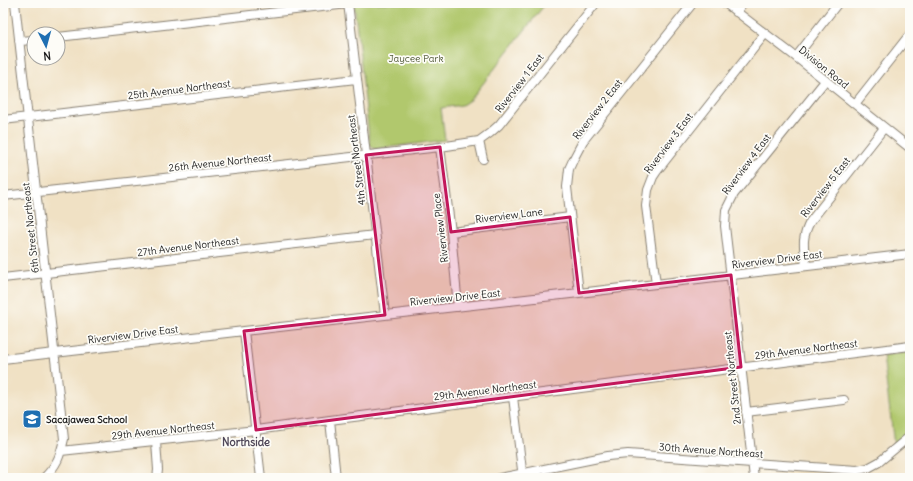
<svg xmlns="http://www.w3.org/2000/svg" width="913" height="481" font-family="Delius,sans-serif">
	<style>
		.green { fill: #b1c86d; stroke: #667244 }
		.lines { fill: none; stroke-linecap: round; stroke-linejoin: round }
		.minor-casing { stroke: #867e70; stroke-width: 10 }
		.minor { stroke: #fff; stroke-width: 8 }
		.marked { fill: #c2185b; fill-opacity: 0.2; stroke: #c2185b; stroke-width: 3; stroke-linejoin: round }
		.labels { text-anchor: middle; stroke-width: 3.5; stroke-linejoin: round; paint-order: stroke }
		.park-label { font-size: 10px; fill: #505838; stroke: #fdfcf7 }
		.street-label { font-size: 10px; fill: #1c1c1c; stroke: #fdfcf7 }
		.poi-label { font-size: 10px; font-weight: bold; fill: #1c1c1c; stroke: #fdfcf7; text-anchor: start }
		.neighbourhood-label { font-size: 11px; font-weight: bold; fill: #504859; stroke: #fdfcf7 }
	</style>
	<rect width="100%" height="100%" fill="#fdfcf7"/>
	<filter id="ink" filterUnits="userSpaceOnUse"><feTurbulence type="fractalNoise" baseFrequency=".025" numOctaves="2"/><feDisplacementMap in="SourceGraphic" scale="8" xChannelSelector="R" yChannelSelector="G"/><feConvolveMatrix kernelMatrix="1 2 1 2 8 2 1 2 1" color-interpolation-filters="sRGB"/></filter>
	<filter id="wash" filterUnits="userSpaceOnUse"><feTurbulence type="fractalNoise" baseFrequency=".012" numOctaves="4" result="noise"/><feDisplacementMap in="SourceGraphic" scale="16" xChannelSelector="R" yChannelSelector="G"/><feGaussianBlur stdDeviation="0.9" result="paint"/><feColorMatrix in="noise" values="0 0 0 0 0 0 0 0 0 0 0 0 0 0 0 0 0 1.4 0 .05"/><feComposite in="paint" operator="in"/></filter>
	<g filter="url(#wash)">
		<rect width="100%" height="100%" fill="#f0e1c4"/>
		<!-- green -->
		<path class="green" d="M 354,3 L 546,3 L 471,99 L 462,105 L 441,108 L 445,140 L 375,149 L 370,145 Z
			M 910,352 L 910,430 L 894,445 L 883,355 Z"/>
	</g>
	<g filter="url(#ink)">
		<g class="lines">
			<!-- minor casing -->
			<g class="minor-casing">
				<path id="minor" d="M 15,3 L 64,439 C 60,457 57,465 44,478
					M 348,3 L 385,315
					M 725,3 L 796,57 L 910,148
					M 736,12 L 743,3
					M 58,37 L 348,4
					M 19,41 L 34,40
					M 796,57 L 838,3
					M 855,104 L 910,34
					M 3,120 L 356,79
					M 479,141 L 483,159
					M 440,147 L 451,232 L 458,307
					M 3,196 L 440,147 L 479,141 L 490,133 L 499,125 L 596,3
					M 451,232 L 570,217
					M 806,266 C 804,247 801,239 810,222 L 884,128
					M 3,278 L 375,235
					M 656,284 L 646,206 L 648,190 L 653,177 L 657,171 L 765,34
					M 579,293 L 567,187 L 569,169 L 574,158 L 583,141 L 693,3
					M 244,331 L 261,478
					M 3,359 L 244,331 L 579,293 L 910,254
					M 513,397 L 523,478
					M 746,412 L 844,400
					M 330,420 L 336,478
					M 156,442 L 158,470 L 157,478
					M 61,451 L 256,430 L 330,420 L 910,346
					M 500,478 L 608,456 L 628,454 L 752,463 L 857,470 L 868,468 L 879,462 L 910,436
					M 754,478 L 725,226 L 726,210 L 734,194 L 825,81"/>
			</g>
			<!-- minor -->
			<use href="#minor" class="minor"/>
		</g>
	</g>
	<!-- marked area -->
	<path class="marked" d="M 440,147 L 451,232 L 570,217 L 579,293 L 731,275 L 741,367 L 256,430 L 244,331 L 385,315 L 366,155 Z"/>
	<!-- icons -->
	<defs>
		<g id="school-square" transform="scale(1)"><rect x="-9" y="-9" width="18" height="18" rx="4" fill="#1f6fb2" stroke="#fdfcf7"/><path d="M0-5L7-2L0 1L-7-2ZM-4 1L0 2.5L4 1V4Q0 6-4 4Z" fill="#fff"/></g>
	</defs>
	<g fill-rule="evenodd">
		<use href="#school-square" x="32" y="419"/>
	</g>
	<g class="labels">
		<!-- park labels -->
		<g class="park-label">
			<text x="416" y="62">Jaycee Park</text>
		</g>
		<!-- street labels -->
		<g class="street-label">
			<text transform="translate(824 67) rotate(39)" y="4">Division Road</text>
			<text transform="translate(519 83) rotate(-52)" y="4">Riverview 1 East</text>
			<text transform="translate(179 89) rotate(-7)" y="4">25th Avenue Northeast</text>
			<text transform="translate(597 109) rotate(-52)" y="4">Riverview 2 East</text>
			<text transform="translate(668 143) rotate(-53)" y="4">Riverview 3 East</text>
			<text transform="translate(356 160) rotate(-97)" y="4">4th Street Northeast</text>
			<text transform="translate(220 162) rotate(-6)" y="4">26th Avenue Northeast</text>
			<text transform="translate(746 164) rotate(-53)" y="4">Riverview 4 East</text>
			<text transform="translate(825 187) rotate(-52)" y="4">Riverview 5 East</text>
			<text transform="translate(509 215) rotate(-7)" y="4">Riverview Lane</text>
			<text transform="translate(30 228) rotate(-96)" y="4">6th Street Northeast</text>
			<text transform="translate(440 228) rotate(-97)" y="4">Riverview Place</text>
			<text transform="translate(188 246) rotate(-7)" y="4">27th Avenue Northeast</text>
			<text transform="translate(777 259) rotate(-7)" y="4">Riverview Drive East</text>
			<text transform="translate(455 297) rotate(-6)" y="4">Riverview Drive East</text>
			<text transform="translate(133 334) rotate(-7)" y="4">Riverview Drive East</text>
			<text transform="translate(806 349) rotate(-7)" y="4">29th Avenue Northeast</text>
			<text transform="translate(732 378) rotate(-96)" y="4">2nd Street Northeast</text>
			<text transform="translate(485 390) rotate(-7)" y="4">29th Avenue Northeast</text>
			<text transform="translate(163 430) rotate(-6)" y="4">29th Avenue Northeast</text>
			<text transform="translate(711 450) rotate(4)" y="4">30th Avenue Northeast</text>
		</g>
		<!-- poi labels -->
		<g class="poi-label">
			<text x="46" y="423">Sacajawea School</text>
		</g>
		<!-- neighbourhood labels -->
		<g class="neighbourhood-label">
			<text x="246" y="446">Northside</text>
		</g>
	</g>
	<!-- margin -->
	<rect width="913" height="481" fill="none" stroke="#fdfcf7" stroke-width="16"/>
	<!-- north arrow -->
	<g transform="translate(46 46) rotate(174)"><circle r="19" fill="#fdfcf7" stroke="#a3a29f"/>
	<path d="M0-3L7 15L0 10L-7 15Z" fill="#1f6fb2"/>
	<text y="-6" font-size="11" font-weight="bold" text-anchor="middle" fill="#1c1c1c">N</text>
	</g>
</svg>
